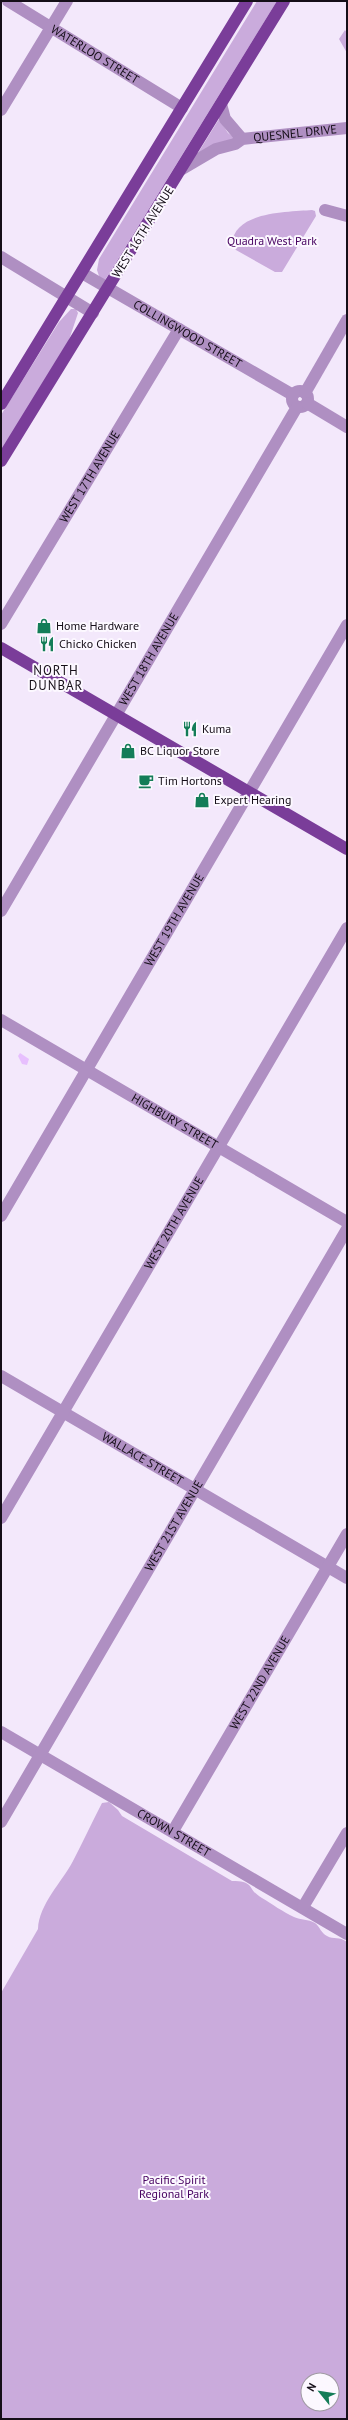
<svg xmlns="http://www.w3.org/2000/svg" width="348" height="2420" font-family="'PT Sans',sans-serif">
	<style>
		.green { fill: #caabdc; fill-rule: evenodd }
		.water { fill: #e7bffe }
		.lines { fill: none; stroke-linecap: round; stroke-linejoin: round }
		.minor { stroke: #af8fc2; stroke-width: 12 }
		.major { stroke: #7a3d99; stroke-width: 12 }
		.labels { text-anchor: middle; stroke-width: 4; stroke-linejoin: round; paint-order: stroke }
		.street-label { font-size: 12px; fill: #150e18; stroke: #fcf8ff }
		.park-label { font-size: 12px; fill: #460160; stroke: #fcf8ff }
		.poi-label { font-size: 12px; fill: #150e18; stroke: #fcf8ff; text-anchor: start }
		.neighbourhood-label { font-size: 13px; letter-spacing: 1px; fill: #150e18; stroke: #fcf8ff }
	</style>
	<rect width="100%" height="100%" fill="#f3e8fb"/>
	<!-- green -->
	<path class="green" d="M 257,1 L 277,1 L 105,280 L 100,279 L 97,270 L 99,259 Z
		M 345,30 L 347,33 L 347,53 L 339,39 Z
		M 219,119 L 228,133 L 235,138 L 198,153 Z
		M 312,210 L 315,211 L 316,216 L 282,272 L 275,272 L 236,250 L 232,244 C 234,211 289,212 312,210 Z
		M 71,309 L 76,309 L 78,313 L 69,340 L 1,453 L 1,415 L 59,322 Z
		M 109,1802 L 118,1810 L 122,1816 L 232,1881 C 256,1881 246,1889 262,1898 C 272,1904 283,1912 294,1917 C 301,1920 308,1919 315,1923 C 320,1927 321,1933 327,1936 C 334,1940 339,1936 347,1942 L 347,2419 L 1,2419 L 1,1993 L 38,1929 C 39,1904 62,1882 73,1861 C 83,1842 92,1822 102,1803 ZM 308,2380 L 332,2380 L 332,2404 L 308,2404 Z"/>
	<!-- water -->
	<path class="water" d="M 20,1053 L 29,1059 L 27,1065 L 22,1064 L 18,1056 Z"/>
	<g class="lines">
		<!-- minor -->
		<g class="minor">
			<path id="s1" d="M 8,1 L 182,108"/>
			<path d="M 221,104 L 225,119 L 242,139"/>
			<path d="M 1,110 L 67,1"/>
			<path id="s2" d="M 182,169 L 216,149 L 235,144 L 242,139 L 347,128"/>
			<path d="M 325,210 L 347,216"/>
			<path d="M 1,257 L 93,313"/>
			<path id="s3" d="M 82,273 L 293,395"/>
			<circle cx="300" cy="399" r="8"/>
			<path d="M 305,393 L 347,320"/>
			<path d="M 307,403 L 347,427"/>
			<path id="s4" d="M 1,624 L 179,329"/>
			<path id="s5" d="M 1,911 L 297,407"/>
			<path id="s6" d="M 1,1020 L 347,1222"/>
			<path id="s7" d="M 1,1216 L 347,625"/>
			<path id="s8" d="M 1,1376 L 347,1578"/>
			<path id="s9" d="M 1,1518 L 347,928"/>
			<path id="s10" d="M 1,1732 L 347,1934"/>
			<path id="s11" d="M 1,1822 L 347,1229"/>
			<path id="s12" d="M 173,1831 L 347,1534"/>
			<path d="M 303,1907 L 347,1833"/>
		</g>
		<!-- major -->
		<path class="major" d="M 1,404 L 247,1
			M 1,461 L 284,1
			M 1,648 L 347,849"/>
	</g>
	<!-- icons -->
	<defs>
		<g id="shop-bare" transform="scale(1.2)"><path d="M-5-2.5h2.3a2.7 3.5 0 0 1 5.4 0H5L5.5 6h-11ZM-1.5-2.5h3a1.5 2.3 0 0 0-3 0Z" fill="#147d58" stroke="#fcf8ff" stroke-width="2.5" paint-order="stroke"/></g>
		<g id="restaurant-bare" transform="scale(1.2)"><path d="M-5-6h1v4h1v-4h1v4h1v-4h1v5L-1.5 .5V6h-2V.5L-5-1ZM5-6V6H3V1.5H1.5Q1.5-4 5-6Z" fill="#147d58" stroke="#fcf8ff" stroke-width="2.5" paint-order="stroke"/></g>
		<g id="cafe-bare" transform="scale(1.2)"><path d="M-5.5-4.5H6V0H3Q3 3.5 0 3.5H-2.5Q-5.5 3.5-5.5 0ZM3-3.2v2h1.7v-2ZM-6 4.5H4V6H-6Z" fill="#147d58" stroke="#fcf8ff" stroke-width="2.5" paint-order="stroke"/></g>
	</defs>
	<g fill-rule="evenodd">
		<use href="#shop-bare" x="44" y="626"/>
		<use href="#restaurant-bare" x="47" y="644"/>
		<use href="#restaurant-bare" x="190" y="729"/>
		<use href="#shop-bare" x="128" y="751"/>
		<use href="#cafe-bare" x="146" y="781"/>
		<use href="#shop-bare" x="202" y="800"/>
	</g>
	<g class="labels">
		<!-- street labels -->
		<g class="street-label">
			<text dy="4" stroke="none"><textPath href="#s1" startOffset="102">WATERLOO STREET</textPath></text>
			<text dy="4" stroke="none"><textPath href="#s2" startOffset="121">QUESNEL DRIVE</textPath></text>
			<text transform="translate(143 232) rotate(-58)" y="4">WEST 16TH AVENUE</text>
			<text dy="4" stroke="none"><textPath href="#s3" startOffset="122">COLLINGWOOD STREET</textPath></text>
			<text dy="4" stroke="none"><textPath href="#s4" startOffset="172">WEST 17TH AVENUE</textPath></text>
			<text dy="4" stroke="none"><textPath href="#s5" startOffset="292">WEST 18TH AVENUE</textPath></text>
			<text dy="4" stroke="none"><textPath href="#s7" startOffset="343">WEST 19TH AVENUE</textPath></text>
			<text dy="4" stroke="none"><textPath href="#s6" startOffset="201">HIGHBURY STREET</textPath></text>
			<text dy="4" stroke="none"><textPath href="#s9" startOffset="342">WEST 20TH AVENUE</textPath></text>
			<text dy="4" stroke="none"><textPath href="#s8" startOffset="164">WALLACE STREET</textPath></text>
			<text dy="4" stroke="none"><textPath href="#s11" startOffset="343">WEST 21ST AVENUE</textPath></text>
			<text dy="4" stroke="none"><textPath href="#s12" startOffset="172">WEST 22ND AVENUE</textPath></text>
			<text dy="4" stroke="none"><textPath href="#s10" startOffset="200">CROWN STREET</textPath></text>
		</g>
		<!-- park labels -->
		<g class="park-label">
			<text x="272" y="245">Quadra West Park</text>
			<text x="174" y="2184">Pacific Spirit<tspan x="174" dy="14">Regional Park</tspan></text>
		</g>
		<!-- poi labels -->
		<g class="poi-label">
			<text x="56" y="630">Home Hardware</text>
			<text x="59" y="648">Chicko Chicken</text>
			<text x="202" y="733">Kuma</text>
			<text x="140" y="755">BC Liquor Store</text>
			<text x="158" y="785">Tim Hortons</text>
			<text x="214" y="804">Expert Hearing</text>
		</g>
		<!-- neighbourhood labels -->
		<g class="neighbourhood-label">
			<text x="56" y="675">NORTH<tspan x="56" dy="15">DUNBAR</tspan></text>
		</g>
	</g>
	<!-- border -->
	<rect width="348" height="2420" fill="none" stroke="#150e18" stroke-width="4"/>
	<!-- north arrow -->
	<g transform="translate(320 2392) rotate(300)"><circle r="19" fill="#fcf8ff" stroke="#a09aa3"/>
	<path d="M0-3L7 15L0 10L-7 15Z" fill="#147d58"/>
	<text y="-6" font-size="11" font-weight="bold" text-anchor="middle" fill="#150e18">N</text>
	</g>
</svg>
